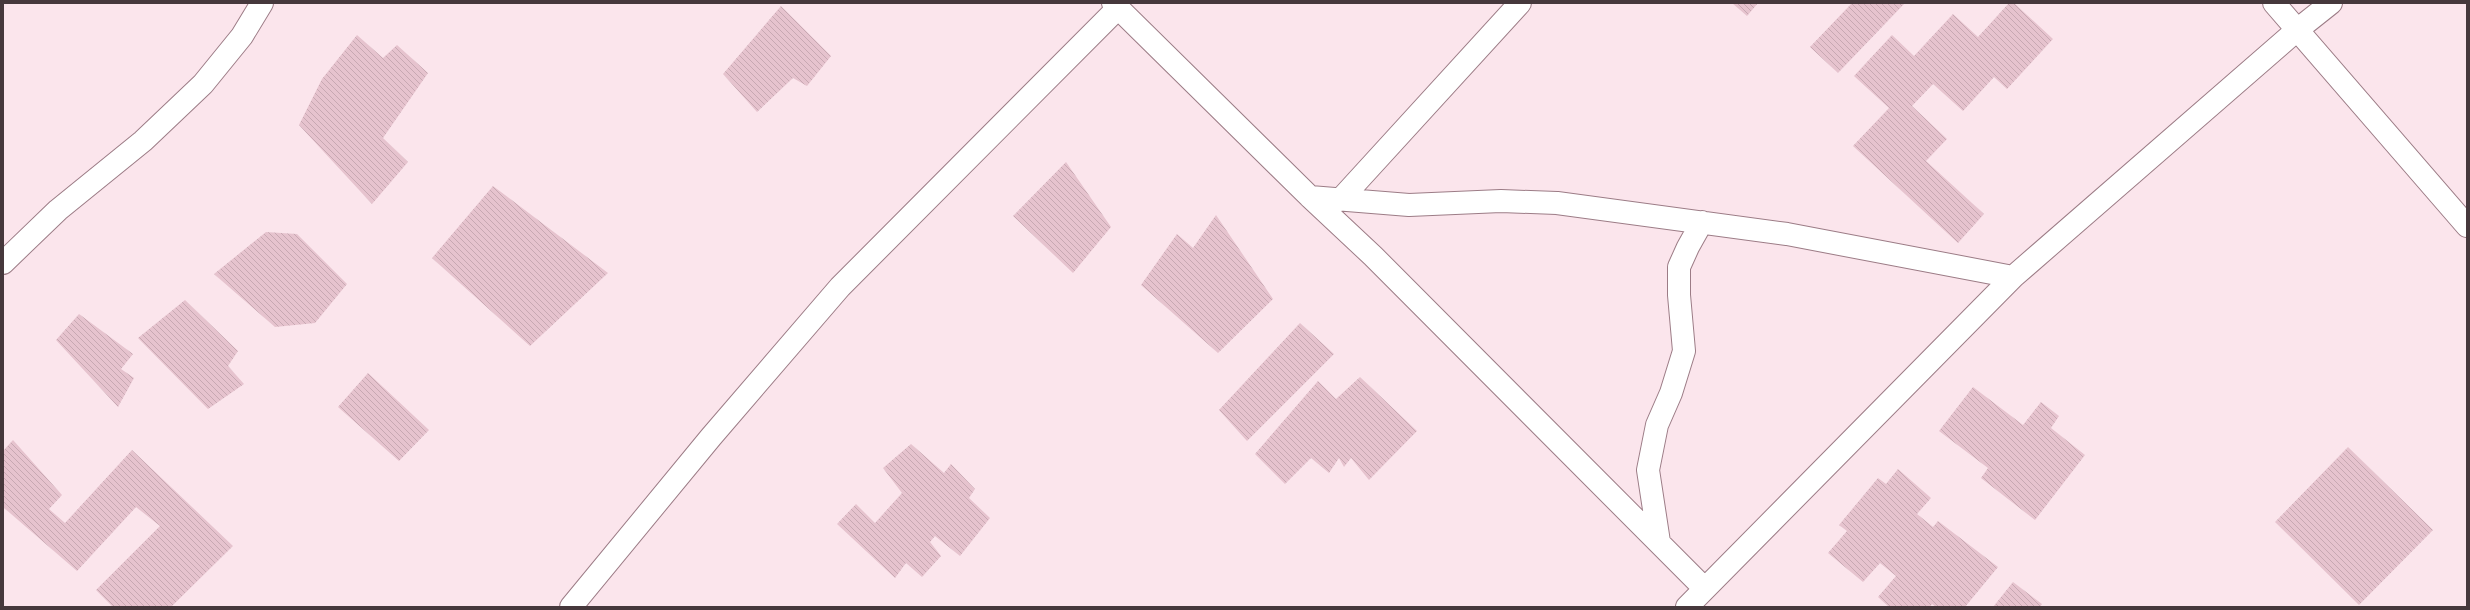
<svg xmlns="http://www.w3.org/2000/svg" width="2470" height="610" font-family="Merriweather,serif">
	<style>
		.building { fill: url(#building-back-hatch) }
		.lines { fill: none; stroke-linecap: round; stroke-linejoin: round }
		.minor-casing { stroke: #9c7c86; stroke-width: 24 }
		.minor { stroke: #fff; stroke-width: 22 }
	</style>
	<defs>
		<pattern id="building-back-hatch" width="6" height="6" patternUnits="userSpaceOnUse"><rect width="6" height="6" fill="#e6c3ce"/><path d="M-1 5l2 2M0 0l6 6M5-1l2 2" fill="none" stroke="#c7a8b2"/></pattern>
	</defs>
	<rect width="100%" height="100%" fill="#fbe5ec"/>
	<!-- building -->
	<path class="building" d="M 1732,3 L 1758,3 L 1747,16 Z
		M 1852,3 L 1905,3 L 1838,73 L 1810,47 Z
		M 2009,3 L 2014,3 L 2053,39 L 2007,89 L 1994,77 L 1963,111 L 1933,84 L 1912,106 L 1947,139 L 1926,161 L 1984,214 L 1958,243 L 1853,146 L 1889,108 L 1854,76 L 1892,35 L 1914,56 L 1953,14 L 1978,37 Z
		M 781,6 L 831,56 L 807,86 L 793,78 L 757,112 L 723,74 Z
		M 357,35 L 383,58 L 397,45 L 428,73 L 383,138 L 408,162 L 372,204 L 299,125 L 322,79 Z
		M 1066,162 L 1111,227 L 1073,273 L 1013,216 Z
		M 493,186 L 608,273 L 530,346 L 432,258 Z
		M 1216,215 L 1273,299 L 1218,353 L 1141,285 L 1177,234 L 1193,248 Z
		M 266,232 L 297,234 L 347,284 L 315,323 L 275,327 L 214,274 Z
		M 185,300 L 238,351 L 228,366 L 244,384 L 208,409 L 138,338 Z
		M 79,314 L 133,354 L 121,369 L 134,378 L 118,407 L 56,340 Z
		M 1300,323 L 1334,354 L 1247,441 L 1219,410 Z
		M 368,373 L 429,430 L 399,461 L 338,407 Z
		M 1360,377 L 1417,431 L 1369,480 L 1351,458 L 1344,467 L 1339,458 L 1329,473 L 1311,458 L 1285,484 L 1255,454 L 1318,381 L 1336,399 Z
		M 1973,387 L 2023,425 L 2041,402 L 2059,416 L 2051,428 L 2085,455 L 2035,520 L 1981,478 L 1988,468 L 1939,431 Z
		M 13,440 L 62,495 L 49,509 L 65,523 L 132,450 L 233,546 L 171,607 L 113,607 L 96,590 L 160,526 L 136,507 L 77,571 L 3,507 L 3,451 Z
		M 911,444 L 944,473 L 951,464 L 975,489 L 969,498 L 990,518 L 960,556 L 935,536 L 930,542 L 941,556 L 922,577 L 906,563 L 895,578 L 837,524 L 856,504 L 875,523 L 902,493 L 883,468 Z
		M 2348,447 L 2433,530 L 2359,605 L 2275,522 Z
		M 1898,469 L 1931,498 L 1917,514 L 1933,527 L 1938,521 L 1998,567 L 1965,607 L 1936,607 L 1932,604 L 1930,607 L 1889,607 L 1878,597 L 1896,576 L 1880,563 L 1863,582 L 1828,553 L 1847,531 L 1839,525 L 1878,478 L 1886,484 Z
		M 2013,582 L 2042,604 L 2040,607 L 1993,607 Z"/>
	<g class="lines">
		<!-- minor casing -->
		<g class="minor-casing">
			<path id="minor" d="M 1113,3 L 1310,197 L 1373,256 L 1704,588
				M 2274,3 L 2467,226
				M 1310,197 L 1409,205 L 1501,201 L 1557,203 L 1787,234 L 2013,277
				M 1340,200 L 1520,3
				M 3,263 L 58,210 L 143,141 L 203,84 L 242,36 L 262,3
				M 1659,542 L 1648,470 L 1657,425 L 1671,393 L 1684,351 L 1679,295 L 1679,267 L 1688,247 L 1702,222
				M 571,607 L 711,437 L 840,287 L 1118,8
				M 1687,607 L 2013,277 L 2297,30 L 2331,3"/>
		</g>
		<!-- minor -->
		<use href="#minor" class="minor"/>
	</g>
	<!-- border -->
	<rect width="2470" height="610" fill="none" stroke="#46383c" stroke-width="8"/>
</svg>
